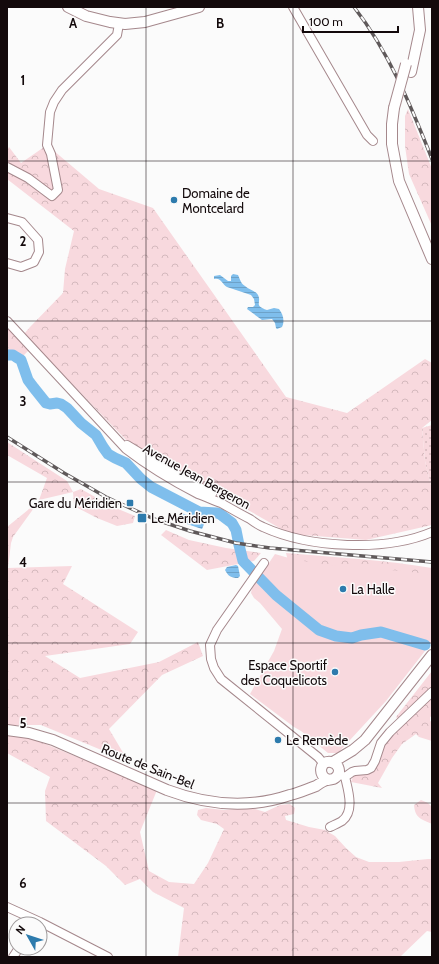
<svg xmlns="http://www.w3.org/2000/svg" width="439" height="964" font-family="Cabin,sans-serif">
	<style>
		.forest { fill: url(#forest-crowns) }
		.garden { fill: url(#garden-dots) }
		.pitch { fill: #f8d9de }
		.water { fill: url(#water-rules) }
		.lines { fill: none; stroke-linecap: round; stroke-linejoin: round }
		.river { stroke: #7fbeec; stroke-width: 11 }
		.minor-casing { stroke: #a5888c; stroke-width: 10 }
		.major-casing { stroke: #a5888c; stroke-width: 12 }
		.minor { stroke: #fff; stroke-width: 8 }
		.major { stroke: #fff; stroke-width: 10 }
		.rail-casing { stroke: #5f595a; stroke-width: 3.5 }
		.rail { stroke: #fbfbfb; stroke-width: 2; stroke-dasharray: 6; stroke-linecap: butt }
		.major-bridge-casing { stroke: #a5888c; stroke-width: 12; stroke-linecap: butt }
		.major-bridge { stroke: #fff; stroke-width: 10 }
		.grid { fill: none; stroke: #13090b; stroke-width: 1; stroke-opacity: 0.55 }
		.poi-dot { fill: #2d7bad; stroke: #fbfbfb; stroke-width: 1.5 }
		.labels { text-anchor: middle; stroke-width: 3; stroke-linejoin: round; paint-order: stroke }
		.poi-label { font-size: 13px; fill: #13090b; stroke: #fbfbfb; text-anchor: start }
		.street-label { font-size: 13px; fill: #13090b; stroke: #fbfbfb }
		.grid-label { font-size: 13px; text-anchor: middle; font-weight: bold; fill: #13090b; stroke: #fbfbfb; stroke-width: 3; stroke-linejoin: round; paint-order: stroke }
	</style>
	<defs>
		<pattern id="forest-crowns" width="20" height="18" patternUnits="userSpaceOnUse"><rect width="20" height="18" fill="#f8d9de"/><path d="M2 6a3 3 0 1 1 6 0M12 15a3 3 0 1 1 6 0" fill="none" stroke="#d4b9bd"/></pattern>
		<pattern id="garden-dots" width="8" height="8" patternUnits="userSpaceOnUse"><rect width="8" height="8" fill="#f8d9de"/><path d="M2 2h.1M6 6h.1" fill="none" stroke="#d4b9bd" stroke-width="1.8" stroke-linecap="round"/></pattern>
		<pattern id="water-rules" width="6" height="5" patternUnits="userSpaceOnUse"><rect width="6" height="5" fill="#7fbeec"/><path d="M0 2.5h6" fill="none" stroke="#6da2c9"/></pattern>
	</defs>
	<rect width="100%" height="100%" fill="#fbfbfb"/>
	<!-- forest -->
	<path class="forest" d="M 408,109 L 432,169 L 432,226 L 409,174 L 405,146 L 405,116 Z
		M 47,145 L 99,189 L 153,208 L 286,397 L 347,413 L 425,359 L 432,363 L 432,420 L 422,428 L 425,461 L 432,490 L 432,525 L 366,540 L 290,534 L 127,441 L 24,334 L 30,327 L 63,293 L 65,269 L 74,231 L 7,179 L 7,150 L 9,147 L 21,163 Z
		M 7,321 L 32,347 L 22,357 L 10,351 L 7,355 Z
		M 7,442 L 67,481 L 73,492 L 81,489 L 111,506 L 135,516 L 133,523 L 117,526 L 97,518 L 74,506 L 73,492 L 39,500 L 47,478 L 7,455 Z
		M 39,501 L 13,537 L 11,543 L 8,568 L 72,566 L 63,584 L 138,632 L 130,644 L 45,656 L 80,678 L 159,662 L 198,642 L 203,656 L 162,675 L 109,729 L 128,761 L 41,725 L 7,725 L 7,527 Z
		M 166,530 L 189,540 L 226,548 L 261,553 L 254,561 L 207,570 L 161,535 Z
		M 286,553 C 334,557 384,560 432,568 L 432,589 L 288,561 Z
		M 432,671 L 432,716 L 430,717 L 430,721 L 432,722 L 432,741 L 419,737 L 416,734 L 402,744 L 392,758 L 378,783 L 382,788 L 351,782 L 355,771 L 367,770 L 381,743 L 400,722 L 396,717 Z
		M 7,732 L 31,738 L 157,790 L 140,832 L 149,871 L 169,882 L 194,884 L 208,863 L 224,829 L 217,824 L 201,820 L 197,815 L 198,810 L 206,808 L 224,810 L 244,808 L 255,809 L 265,812 L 280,805 L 290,804 L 295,808 L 294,814 L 285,816 L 286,820 L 309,827 L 325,830 L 335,836 L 346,848 L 356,857 L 369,862 L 399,862 L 428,859 L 432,859 L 432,932 L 427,931 L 401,956 L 386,957 L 178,957 L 184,908 L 153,892 L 140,879 L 125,885 L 106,866 L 46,821 L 45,791 L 50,777 L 7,753 Z
		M 421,800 L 428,803 L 432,807 L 432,824 C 421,819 415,818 414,805 Z"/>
	<!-- garden -->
	<path class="garden" d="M 432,425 L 432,490 L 425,461 L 422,428 Z"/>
	<!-- pitch -->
	<path class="pitch" d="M 275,554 C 325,570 381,566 432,575 L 432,642 L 386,701 L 338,753 L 328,753 L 301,731 L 294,727 L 250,694 L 274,651 L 282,629 L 260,603 L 254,598 L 251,593 L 252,588 Z"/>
	<!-- water -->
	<path class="water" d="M 233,274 L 238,275 C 240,279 241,284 245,286 C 249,290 255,290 258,295 C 262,303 253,305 267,310 L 274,308 L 279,309 C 283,314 285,321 282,327 L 277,329 L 276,328 L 275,323 L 272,319 L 262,320 L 247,309 L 248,307 L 253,307 L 255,305 L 254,299 L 251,295 L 227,287 C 222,284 221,277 214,279 L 214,276 L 220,275 L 228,281 L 231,281 L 231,276 Z
		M 182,513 L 205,522 L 202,529 L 178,521 Z
		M 236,565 L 238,566 L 240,576 L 238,578 C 231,578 228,576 225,570 L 227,567 Z"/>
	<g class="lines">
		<!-- river -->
		<path class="river" d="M 7,355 L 13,355 L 16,357 L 21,360 L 28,380 L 34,388 L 46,403 L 50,404 L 57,403 L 61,404 L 67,408 L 81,423 L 96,435 L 103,447 L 108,454 L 115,458 L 126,463 L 141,479 L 151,487 L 199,512 L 217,513 L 220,514 L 232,523 L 236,530 L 239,545 L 243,561 L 276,595 L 319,630 L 336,636 L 352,638 L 361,635 L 381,632 L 425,645"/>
		<!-- minor casing -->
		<g class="minor-casing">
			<path id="minor" d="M 293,7 L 367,135 L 373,141
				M 7,167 L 28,178 L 52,196 L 58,190 L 51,154 L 47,145 L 50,112 L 54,102 L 62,90 L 117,35 L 119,24
				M 7,218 L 22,222 L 38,240 L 39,252 L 34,262 L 21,267 L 7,263
				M 7,321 L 126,449 C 148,466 173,481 198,494 C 206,497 213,500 221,503 C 230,508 240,514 250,519 C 254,522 258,525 263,527 C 309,548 385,552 432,532
				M 127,445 L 150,459 L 212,494
				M 264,563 L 217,630 L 210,645 L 211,659 L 214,668 L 221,679 L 318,757 L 324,764
				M 345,777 L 352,772 L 355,771 L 367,770 L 371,768 L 375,761 L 381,743 L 390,732 L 432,692
				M 330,827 C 334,825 339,823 342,821 C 355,811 348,790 345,777 L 341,775
				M 7,907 L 40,922 L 108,957
				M 13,957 L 19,948"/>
		</g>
		<!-- major casing -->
		<g class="major-casing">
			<path id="major" d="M 68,7 L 86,16 L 110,22 L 125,24 L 145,22 L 199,7
				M 411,72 L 420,30 L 418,7
				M 394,108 L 392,124 L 392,144 L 399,181 L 432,259
				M 7,730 L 29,733 L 53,740 L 167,790 C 207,805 249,809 290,795 C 299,793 307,789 316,786 C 319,784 323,781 327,780 C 330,779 333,780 335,778 C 342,773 339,763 331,762 C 320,760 317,775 328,780
				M 333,762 L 353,750 L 365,740 L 432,655"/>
		</g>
		<!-- minor -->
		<use href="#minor" class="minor"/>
		<!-- major -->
		<use href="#major" class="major"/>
		<!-- rail casing -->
		<g class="rail-casing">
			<path id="rail" d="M 354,7 C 389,52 411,106 432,159
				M 7,437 L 64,473 L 106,497 L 154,519 L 190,531 L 236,543 L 270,548 L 432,562"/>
		</g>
		<!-- rail -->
		<use href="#rail" class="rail"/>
		<!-- major-bridge casing -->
		<g class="major-bridge-casing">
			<path id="major-bridge" d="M 394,108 L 406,64"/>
		</g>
		<!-- major-bridge -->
		<use href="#major-bridge" class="major-bridge"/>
	</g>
	<!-- grid -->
	<path class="grid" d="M 146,7 L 146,957M 293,7 L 293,957M 7,161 L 432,161M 7,321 L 432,321M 7,482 L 432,482M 7,643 L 432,643M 7,803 L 432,803"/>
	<!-- markers -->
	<g class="poi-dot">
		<circle cx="174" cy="200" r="4"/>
		<rect x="126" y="499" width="8" height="8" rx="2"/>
		<rect x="137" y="513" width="10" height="10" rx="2"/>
		<circle cx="343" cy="589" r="4"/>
		<circle cx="335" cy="672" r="4"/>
		<circle cx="278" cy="740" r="4"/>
	</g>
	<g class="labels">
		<!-- poi labels -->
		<g class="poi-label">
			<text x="182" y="198">Domaine de<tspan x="182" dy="15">Montcelard</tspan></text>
			<text x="122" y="508" text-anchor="end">Gare du Méridien</text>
			<text x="151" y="523">Le Méridien</text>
			<text x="351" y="594">La Halle</text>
			<text x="327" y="670" text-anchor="end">Espace Sportif<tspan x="327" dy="15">des Coquelicots</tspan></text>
			<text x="286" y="745">Le Remède</text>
		</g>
		<!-- street labels -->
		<g class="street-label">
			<text transform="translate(197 476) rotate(29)" y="5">Avenue Jean Bergeron</text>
			<text transform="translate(148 766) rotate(22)" y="5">Route de Sain-Bel</text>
		</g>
	</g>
	<g class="grid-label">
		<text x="73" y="28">A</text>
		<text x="220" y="28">B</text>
		<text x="23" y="85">1</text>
		<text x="23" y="246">2</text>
		<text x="23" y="406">3</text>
		<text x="23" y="567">4</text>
		<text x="23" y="728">5</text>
		<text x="23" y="888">6</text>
	</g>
	<!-- border -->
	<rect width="439" height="964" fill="none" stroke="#13090b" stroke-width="16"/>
	<!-- north arrow -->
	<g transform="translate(28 936) rotate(309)"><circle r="19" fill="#fbfbfb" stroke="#9e9a9b"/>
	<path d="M0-3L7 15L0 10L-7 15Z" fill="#2d7bad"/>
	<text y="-6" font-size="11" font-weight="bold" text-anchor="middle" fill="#13090b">N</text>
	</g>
	<!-- scale -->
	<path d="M303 26v6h95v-6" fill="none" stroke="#13090b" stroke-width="2"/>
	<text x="309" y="26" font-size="12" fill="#13090b" stroke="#fbfbfb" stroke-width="3" paint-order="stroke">100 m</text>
</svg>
